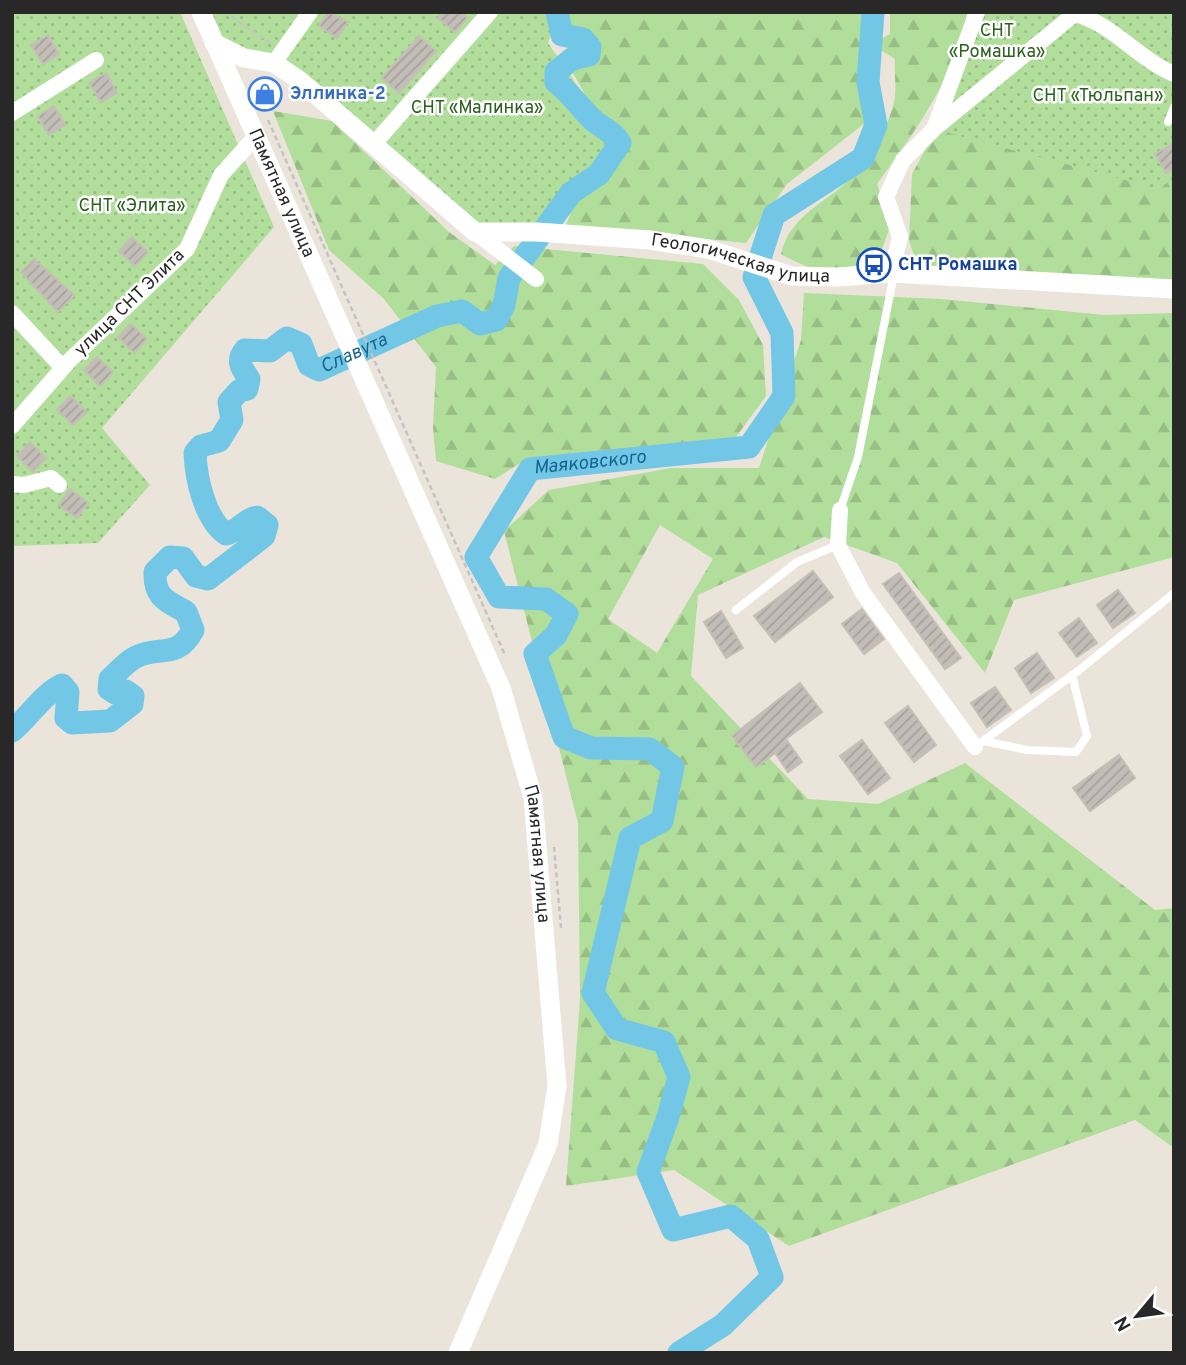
<svg xmlns="http://www.w3.org/2000/svg" width="1186" height="1365" viewBox="0 0 1186 1365" font-family="Overpass,sans-serif">
<defs>
<pattern id="forest-firs" width="22" height="20" patternUnits="userSpaceOnUse" patternTransform="scale(1.75)"><rect width="22" height="20" fill="#b1de9a"/><path d="M5 1l3.5 6h-7zM16 11l3.5 6h-7z" fill="#98be85"/></pattern>
<pattern id="garden-dots" width="8" height="8" patternUnits="userSpaceOnUse" patternTransform="scale(1.75)"><rect width="8" height="8" fill="#b1de9a"/><path d="M2 2h.1M6 6h.1" fill="none" stroke="#98be85" stroke-width="1.8" stroke-linecap="round"/></pattern>
<pattern id="building-hatch" width="6" height="6" patternUnits="userSpaceOnUse" patternTransform="scale(1.75)"><rect width="6" height="6" fill="#c2bdb7"/><path d="M-1 1l2-2M0 6l6-6M5 7l2-2" fill="none" stroke="#a7a29d"/></pattern>
</defs>
<rect width="100%" height="100%" fill="#eae4db"/>
<path fill="url(#forest-firs)" fill-rule="evenodd" d="M560,12H860L868,17L860,62L865,123L787,184L746,243L566,225L575,202L617,158L625,136L596,114L569,66L599,62C594,33 583,35 557,26Z
M890,12H967C960,71 911,137 877,184L891,224L880,255C837,278 824,277 781,254C790,213 830,202 856,173C871,156 889,125 894,102C897,89 894,72 895,59L879,49L881,39L890,34Z
M273,111L332,121L449,232L495,265L514,246L703,264L739,300L763,345L766,396L736,437L644,450L528,458L495,479L436,461L433,427L436,367L384,299L329,250Z
M955,118L1174,177V282L930,268L914,255L909,241L912,174L930,141Z
M804,293L941,299L1104,315L1174,313V557L1014,600L985,673L897,563L824,537L698,595L691,676L808,799L878,804L965,763L1155,910L1174,908V1148L1135,1120L789,1246L674,1170L566,1186L580,1000L578,823L504,531L549,490L671,468H759L801,340ZM660,525L713,559L657,653L608,619Z"/>
<path fill="url(#garden-dots)" d="M12,12H180L274,227L102,428L150,485L98,543L12,546Z
M201,12H558L548,43L606,127L620,143L599,174L537,232H475L299,80L214,43Z
M977,12H1174V178L1159,189L934,129Z"/>
<g fill="none" stroke-linecap="round" stroke-linejoin="round">
<g stroke="#73c7e6" stroke-width="23">
<path id="s1" d="M12,731C29,717 43,694 62,685L68,692L66,718L72,723L110,721L132,704L133,696L126,691L115,693L109,689L110,679C118,672 127,661 136,657C160,645 177,660 193,630L186,612C166,601 154,597 155,572L170,557L183,558L196,576L208,579L264,536L267,525L257,517C244,519 240,531 226,534C205,519 196,479 195,453L201,446L219,441L232,420L229,402L239,391L247,389L249,379C242,369 236,361 245,350L270,351L287,338L301,344L309,365L319,370L437,316L462,311L480,324L496,320L504,305L509,278L571,193L599,174L620,143C613,130 600,128 591,118C579,106 570,93 556,82V72L572,59L589,55L590,47L583,39L562,35L557,12"/>
<path id="s2" d="M679,1353L723,1325L772,1277L758,1239L731,1216L673,1230L648,1172L668,1117L679,1077L664,1042L617,1029L593,993L630,838L662,821L673,767L650,749L591,748L564,737L535,654L556,635L567,614L546,599L499,597L476,557L530,469L749,447L784,396L782,333L754,277L774,215L863,158L876,125L868,82L873,12"/>
</g>
</g>
<path fill="url(#building-hatch)" stroke="#c5bfb5" stroke-width="2" d="M328,12L348,22L337,38L319,26Z
M443,12H461L467,18L455,32L438,18Z
M48,35L59,54L43,64L31,45Z
M419,36L436,51L399,93L382,78Z
M106,73L117,93L101,102L89,83Z
M262,85L274,92L267,104L255,97Z
M54,106L65,125L49,135L38,116Z
M1174,143V169L1166,173L1155,154Z
M132,237L148,252L135,266L119,251Z
M34,259L74,295L58,312L21,272Z
M131,324L147,339L134,353L118,337Z
M97,357L113,372L100,386L84,370Z
M70,396L87,412L73,425L57,410Z
M30,442L46,458L33,472L17,456Z
M70,489L88,503L77,518L59,505Z
M813,571L833,597L775,642L754,616Z
M899,573L961,658L945,669L883,584Z
M1118,590L1135,613L1113,628L1097,605Z
M862,609L884,639L864,654L842,624Z
M721,611L743,648L726,658L704,622Z
M1079,618L1097,643L1077,657L1059,633Z
M1037,653L1054,678L1031,693L1015,668Z
M800,683L822,712L786,739L802,762L788,772L775,753L756,767L732,736Z
M995,687L1011,710L987,727L971,703Z
M908,706L936,745L914,762L885,723Z
M862,740L890,778L868,794L840,756Z
M1119,755L1135,778L1090,811L1073,788Z"/>
<g fill="none" stroke-linecap="round" stroke-linejoin="round">
<path stroke="#c3c3c3" stroke-width="2.5" stroke-dasharray="5 3.5" stroke-linecap="butt" d="M224,12L270,43
M268,120L505,655
M554,847L561,928"/>
<path stroke="#fff" stroke-width="8" d="M1168,122L1174,107
M840,510L858,457L894,274
M736,610L797,562L838,545
M984,741L1027,750L1076,752L1087,736L1072,675
M975,747L1078,671L1174,593"/>
<path stroke="#fff" stroke-width="16" d="M1075,14C1113,24 1138,59 1174,74
M274,63L310,12
M12,113L96,60
M936,127L1077,12
M373,145L490,12
M475,232L536,279
M891,273L900,237L886,197L903,160L934,129L977,12
M12,313L63,368
M12,426L69,361L187,249L221,175L256,136
M12,484L24,485L51,478L59,485
M840,510L838,545L863,593L975,747"/>
<g stroke="#fff" stroke-width="19">
<path id="s3" d="M201,12L501,688L533,798L557,1086L548,1144L458,1353"/>
<path id="s4" d="M214,43L244,58L274,63L299,80L475,232H537L650,240L708,249L792,276L838,277L891,273L1174,289"/>
</g>
</g>
<defs>
<symbol id="shop-ring" viewBox="-11 -11 22 22"><circle r="9.5" fill="#fff" stroke="#3f7fe0" stroke-width="1.5"/><path d="M-5-2.5h2.3a2.7 3.5 0 0 1 5.4 0H5L5.5 6h-11ZM-1.5-2.5h3a1.5 2.3 0 0 0-3 0Z" fill="#3f7fe0"/></symbol>
<symbol id="bus-ring" viewBox="-11 -11 22 22"><circle r="9.5" fill="#fff" stroke="#1a4fb4" stroke-width="1.5"/><path d="M-5-6H5V4H4V6H2V4H-2V6H-4V4H-5ZM-3.5-4V0h7V-4ZM-3.5 1.2v1.5H-2V1.2ZM2 1.2v1.5H3.5V1.2Z" fill="#1a4fb4"/></symbol>
</defs>
<g fill-rule="evenodd">
<use href="#shop-ring" x="246" y="75" width="38" height="38"/>
<use href="#bus-ring" x="855" y="246" width="38" height="38"/>
</g>
<g text-anchor="middle" dominant-baseline="central" stroke-width="5" stroke-linejoin="round" paint-order="stroke">
<g font-size="18" fill="#2b601e" stroke="#fff">
<text x="997" y="31">СНТ<tspan x="997" dy="21">«Ромашка»</tspan></text>
<text x="1098" y="96">СНТ «Тюльпан»</text>
<text x="477" y="108">СНТ «Малинка»</text>
<text x="132" y="206">СНТ «Элита»</text>
</g>
<g font-size="18" font-weight="bold" fill="#366cbe" stroke="#fff" text-anchor="start">
<text x="290" y="94">Эллинка-2</text>
</g>
<g font-size="18" fill="#282828" stroke="#fff">
<text stroke="none"><textPath href="#s3" startOffset="198">Памятная улица</textPath></text>
<text stroke="none"><textPath href="#s4" startOffset="595">Геологическая улица</textPath></text>
<text transform="translate(130 303) rotate(-44)">улица СНТ Элита</text>
<text stroke="none"><textPath href="#s3" startOffset="910">Памятная улица</textPath></text>
</g>
<g font-size="18" font-weight="bold" fill="#164399" stroke="#fff" text-anchor="start">
<text x="898" y="265">СНТ Ромашка</text>
</g>
<g font-size="19" font-style="italic" fill="#156590" stroke="#fff">
<text stroke="none"><textPath href="#s1" startOffset="956">Славута</textPath></text>
<text stroke="none"><textPath href="#s2" startOffset="1340">Маяковского</textPath></text>
</g>
</g>
<rect width="1186" height="1365" fill="none" stroke="#282828" stroke-width="28"/>
<g transform="translate(1137 1316) rotate(241)" stroke="#ffffff" stroke-width="5" paint-order="stroke">
<path d="M0-5L12 26L0 18L-12 26Z" fill="#282828"/>
<text y="-10" font-size="19" font-weight="bold" text-anchor="middle" fill="#282828">N</text>
</g>
</svg>
